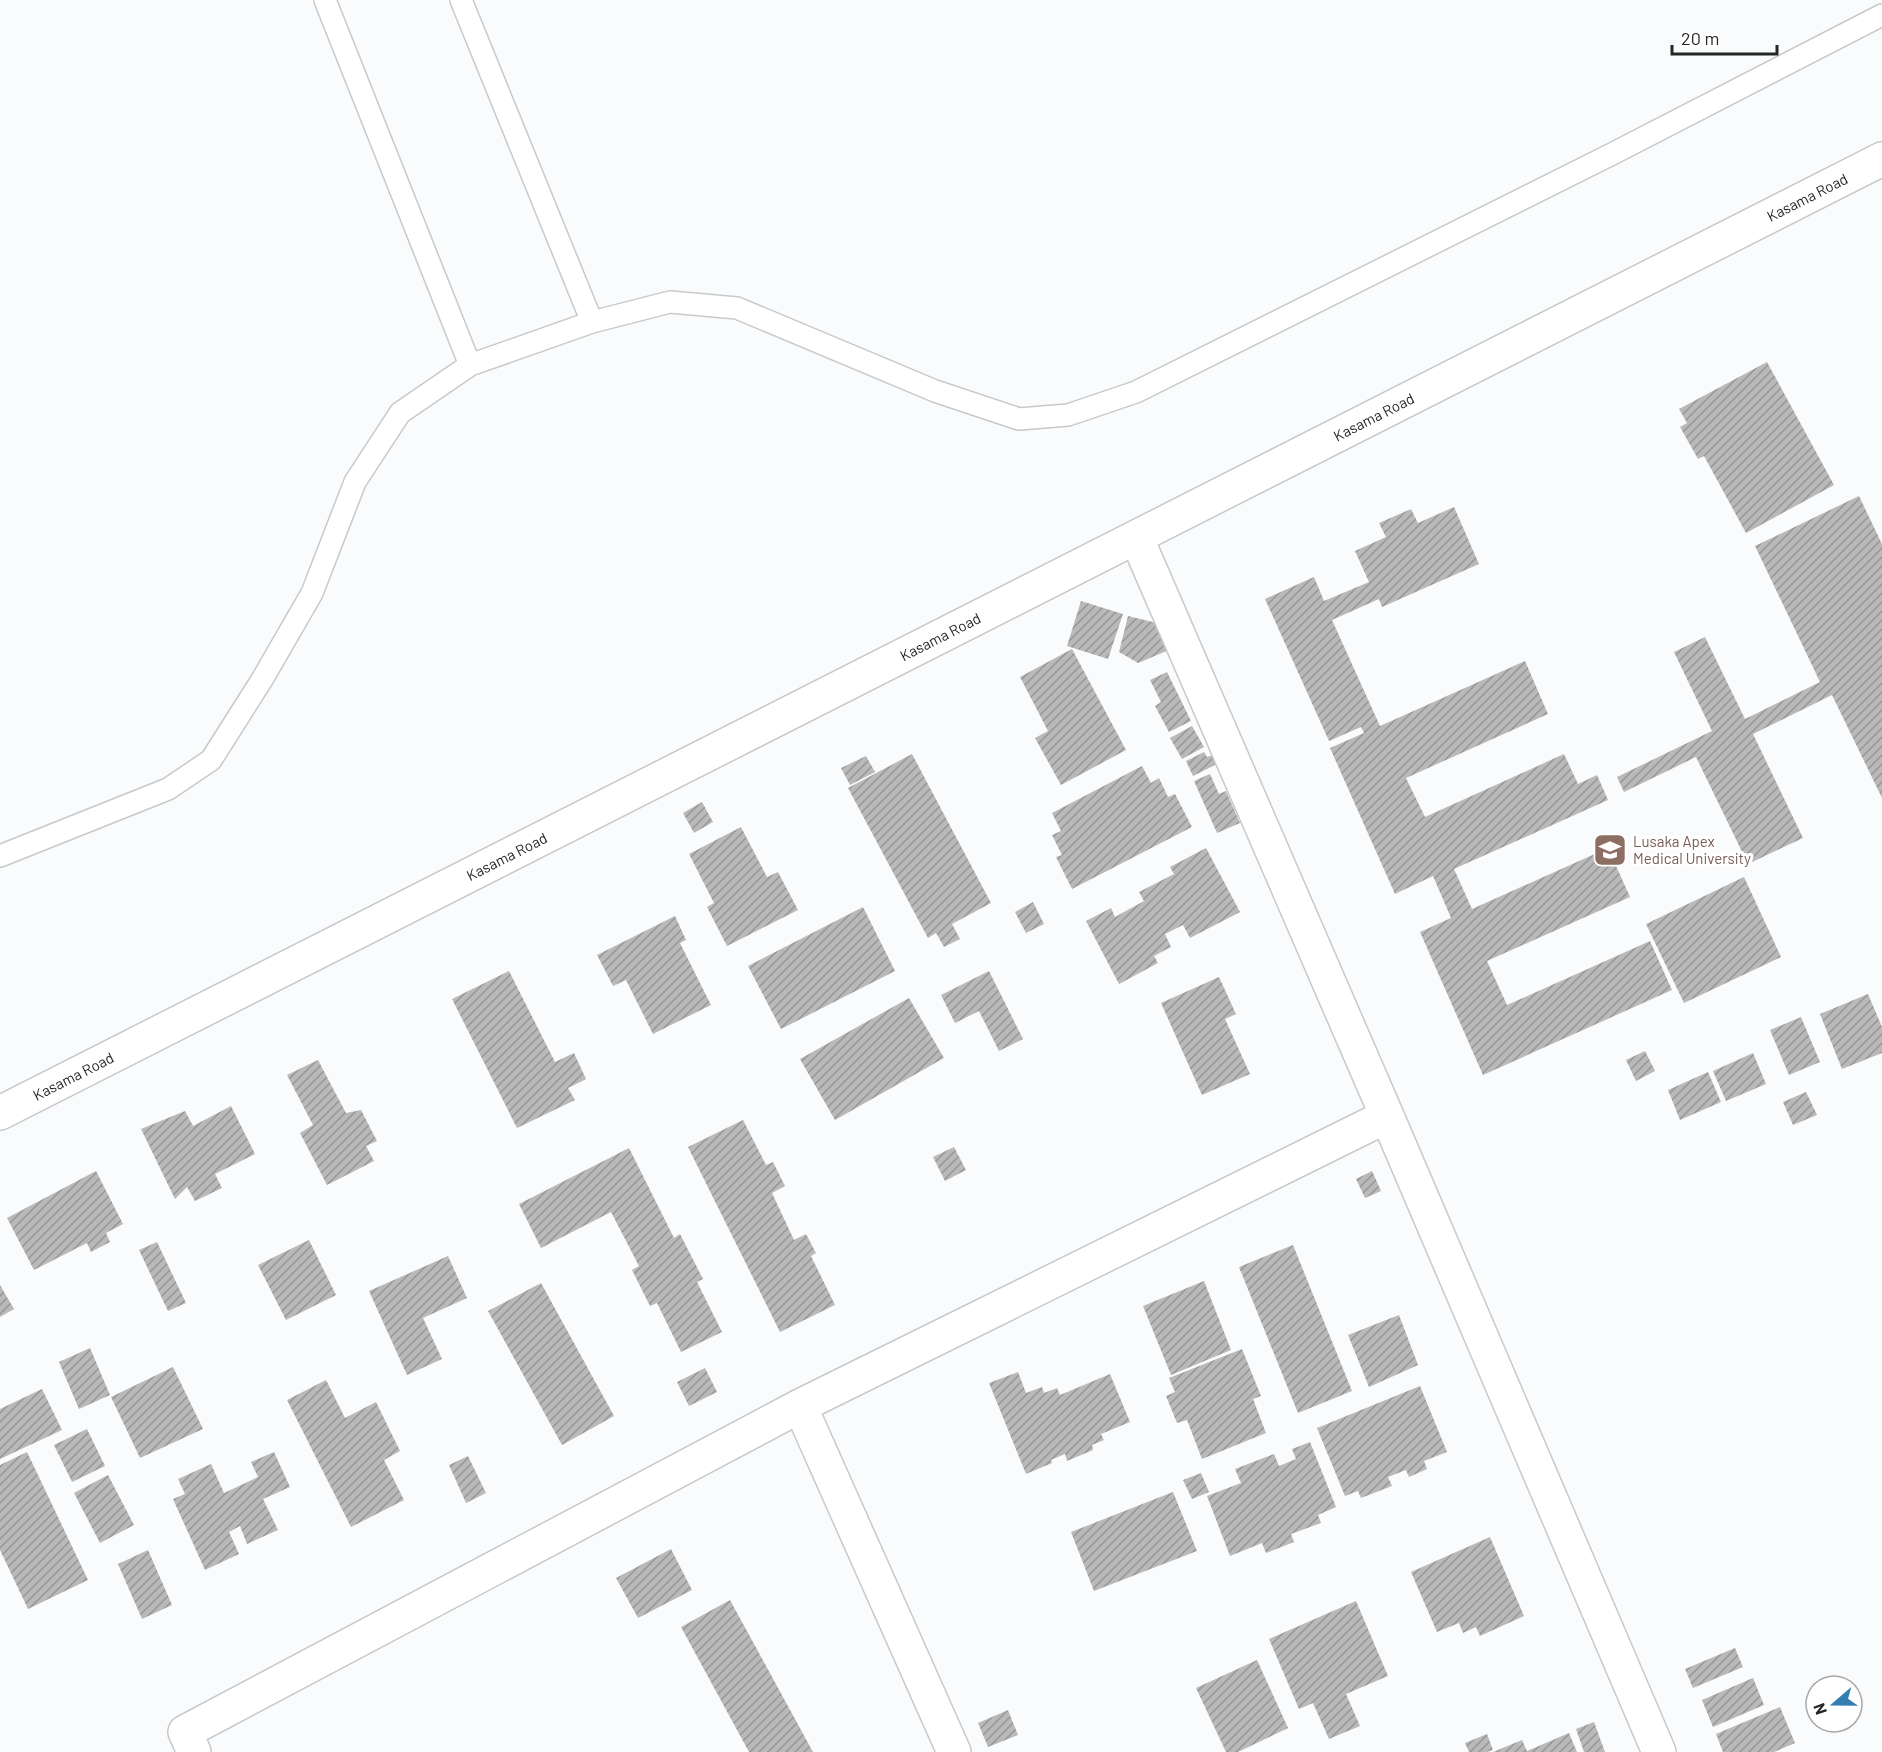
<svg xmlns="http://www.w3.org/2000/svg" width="1882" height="1752" viewBox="0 0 1882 1752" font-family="Barlow,sans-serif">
<defs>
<pattern id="building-hatch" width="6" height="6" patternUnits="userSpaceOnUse" patternTransform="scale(1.5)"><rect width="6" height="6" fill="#bab9ba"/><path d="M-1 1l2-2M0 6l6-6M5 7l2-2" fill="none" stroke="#979697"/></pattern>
</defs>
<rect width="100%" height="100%" fill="#fafbfc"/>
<path fill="url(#building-hatch)" d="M1767,362L1834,485L1746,533L1704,456L1698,459L1680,427L1687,423L1679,409Z
M1859,496L1882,544V798L1832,695L1753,734L1803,838L1748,864L1696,757L1624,792L1617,777L1712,731L1674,652L1705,637L1745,719L1820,682L1755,546Z
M1454,507L1479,564L1382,607L1379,599L1332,620L1380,726L1525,661L1548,714L1406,778L1425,817L1564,754L1578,784L1597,775L1608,800L1454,869L1472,909L1608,848L1630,897L1487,961L1507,1005L1650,941L1672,990L1483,1075L1420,932L1451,918L1433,876L1395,894L1330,748L1364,733L1361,727L1329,741L1265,599L1314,577L1324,601L1369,582L1355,551L1386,537L1379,523L1411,509L1418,523Z
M1081,601L1123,614L1108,659L1067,646Z
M1128,616L1157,623L1169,650L1138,663L1119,652Z
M1072,649L1126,750L1061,785L1035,738L1048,731L1020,677Z
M1167,672L1191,721L1169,732L1155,706L1161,702L1150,680Z
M1192,726L1204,747L1182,759L1170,738Z
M1204,752L1207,757L1213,755L1217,764L1193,776L1186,761Z
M912,754L991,903L952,924L960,939L944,947L936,933L928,938L848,788Z
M866,756L875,772L850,785L841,768Z
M1142,766L1151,783L1159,778L1168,797L1175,794L1192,827L1072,889L1056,857L1062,855L1052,835L1061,831L1052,813Z
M1210,774L1219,794L1226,791L1240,823L1217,833L1194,781Z
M702,802L713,822L694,833L683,813Z
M741,827L767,877L778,872L798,910L727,946L707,907L714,903L689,854Z
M1206,848L1240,912L1190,938L1183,925L1165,934L1171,947L1154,956L1158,963L1119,984L1086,921L1111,908L1115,917L1144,901L1139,892L1174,874L1170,867Z
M1744,877L1781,957L1684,1003L1646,924Z
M1033,902L1044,924L1026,933L1015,912Z
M863,907L895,971L781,1029L748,966Z
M675,916L686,940L680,943L711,1005L653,1034L626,980L613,986L597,955Z
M509,971L555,1062L574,1053L586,1079L568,1088L575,1100L517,1128L452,999Z
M989,971L1023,1039L999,1051L979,1011L955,1023L941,995Z
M1219,977L1236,1014L1225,1019L1250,1074L1202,1095L1161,1003Z
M1868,994L1882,1027V1053L1842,1069L1820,1014Z
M909,998L944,1058L835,1120L800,1059Z
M1801,1017L1820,1062L1789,1075L1770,1030Z
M1645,1051L1655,1071L1636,1081L1626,1060Z
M1753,1053L1766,1084L1726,1101L1713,1071Z
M318,1060L346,1113L361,1110L377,1141L366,1146L374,1161L327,1185L300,1133L313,1125L287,1075Z
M1708,1072L1721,1102L1680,1120L1668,1090Z
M1806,1092L1817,1115L1793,1125L1783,1102Z
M231,1106L255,1154L215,1174L222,1188L195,1201L187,1187L175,1199L141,1129L185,1111L193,1126Z
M743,1120L766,1165L773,1162L785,1186L772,1193L794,1240L806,1234L816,1253L811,1256L835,1305L780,1332L688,1147Z
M954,1147L966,1170L945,1181L933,1157Z
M629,1148L674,1238L680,1234L703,1279L697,1282L722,1332L681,1352L657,1303L650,1306L632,1270L639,1266L611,1212L541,1248L519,1204Z
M96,1171L123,1224L106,1233L110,1242L91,1252L87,1243L34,1270L7,1218Z
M1372,1171L1381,1191L1365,1198L1356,1179Z
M309,1240L336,1295L286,1320L258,1265Z
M157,1242L186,1303L168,1311L139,1250Z
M1293,1245L1352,1391L1298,1413L1239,1267Z
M448,1256L467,1298L423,1318L442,1359L407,1375L369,1291Z
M1204,1281L1231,1350L1171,1375L1143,1306Z
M541,1283L614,1416L562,1445L488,1311Z
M0,1285L14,1309L0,1317Z
M1399,1315L1418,1365L1369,1387L1348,1335Z
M90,1348L110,1395L79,1409L59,1362Z
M1242,1349L1261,1396L1253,1399L1266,1433L1202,1459L1187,1420L1177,1423L1166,1396L1175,1392L1169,1378Z
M173,1367L203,1429L140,1458L111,1397Z
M705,1368L717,1392L689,1406L677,1382Z
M1018,1372L1026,1393L1042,1387L1044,1393L1057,1388L1060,1395L1110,1374L1130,1422L1101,1434L1104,1440L1092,1445L1093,1450L1067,1461L1065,1454L1051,1460L1052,1463L1026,1474L989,1383Z
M326,1380L345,1418L376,1402L400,1451L384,1460L404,1500L351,1527L287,1400Z
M1420,1386L1447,1452L1424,1461L1427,1469L1409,1477L1406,1470L1388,1477L1392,1486L1361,1498L1358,1491L1345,1496L1317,1428Z
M42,1389L62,1430L0,1459V1409Z
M87,1429L105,1466L72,1482L54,1445Z
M1310,1442L1336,1507L1318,1515L1321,1523L1291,1534L1294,1542L1266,1553L1262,1543L1230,1556L1207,1496L1241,1483L1235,1469L1274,1454L1279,1466L1296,1459L1292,1449Z
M27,1452L88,1580L28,1609L0,1550V1465Z
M274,1452L290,1487L263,1499L278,1530L247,1544L240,1526L229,1532L239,1554L205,1570L173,1499L185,1494L178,1479L211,1464L224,1493L258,1477L251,1462Z
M468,1456L486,1493L466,1503L449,1465Z
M1201,1473L1209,1492L1192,1499L1183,1480Z
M108,1475L134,1525L100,1543L74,1493Z
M1173,1492L1197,1551L1094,1591L1071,1532Z
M1490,1537L1524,1616L1480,1636L1476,1627L1463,1633L1459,1623L1437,1632L1411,1572Z
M671,1549L692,1590L638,1618L616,1578Z
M148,1550L172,1605L142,1619L118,1564Z
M730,1600L813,1752H749L681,1627Z
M1356,1601L1388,1676L1346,1694L1360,1726L1329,1739L1313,1703L1299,1709L1269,1639Z
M1735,1648L1743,1667L1693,1688L1685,1669Z
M1257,1660L1288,1728L1238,1752H1226L1196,1688Z
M1753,1678L1764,1705L1713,1727L1702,1700Z
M1780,1707L1795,1743L1774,1752H1723L1716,1734Z
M1008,1710L1018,1735L988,1747L978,1723Z
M1594,1722L1605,1752H1584L1576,1729Z
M1569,1733L1577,1752H1493L1522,1740L1527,1751Z
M1487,1734L1493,1750L1487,1752H1469L1465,1743Z"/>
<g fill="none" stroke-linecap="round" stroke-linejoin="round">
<defs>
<path id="service" d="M325,0L470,365
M461,0L592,322
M0,856L168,789L211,760L263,678L312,593L355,482L400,413L470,365L592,322L670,302L737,308L935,391L1019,419L1068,415L1136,392L1612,154L1882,15"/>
<path id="minor" d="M1137,539L1387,1116L1659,1752
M800,1406L954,1752
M194,1752L185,1732L800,1406L1387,1116"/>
<g id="tertiary">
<path id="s1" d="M0,1113L1882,159"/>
</g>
</defs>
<use href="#service" stroke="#c8c9ca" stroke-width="24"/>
<use href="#minor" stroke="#c8c9ca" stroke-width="36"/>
<use href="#tertiary" stroke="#c8c9ca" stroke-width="36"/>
<use href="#service" stroke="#fff" stroke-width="21"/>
<use href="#minor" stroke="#fff" stroke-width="33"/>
<use href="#tertiary" stroke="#fff" stroke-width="33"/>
</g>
<defs>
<symbol id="university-square" viewBox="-11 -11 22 22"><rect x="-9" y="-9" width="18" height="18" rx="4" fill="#8d6e63" stroke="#fff"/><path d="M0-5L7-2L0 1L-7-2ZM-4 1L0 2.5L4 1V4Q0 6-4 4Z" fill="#fff"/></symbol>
</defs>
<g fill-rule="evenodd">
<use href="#university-square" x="1591" y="831" width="38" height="38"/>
</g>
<g text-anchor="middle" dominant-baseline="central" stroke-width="6" stroke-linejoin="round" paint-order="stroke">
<g font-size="15" fill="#252626" stroke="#fff">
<text stroke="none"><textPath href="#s1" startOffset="2026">Kasama Road</textPath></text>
<text stroke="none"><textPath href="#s1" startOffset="1540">Kasama Road</textPath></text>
<text stroke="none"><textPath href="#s1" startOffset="1054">Kasama Road</textPath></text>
<text stroke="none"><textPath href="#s1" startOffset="568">Kasama Road</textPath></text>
<text stroke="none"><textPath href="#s1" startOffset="82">Kasama Road</textPath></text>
</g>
<g font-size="15" fill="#785e54" stroke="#fff" text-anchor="start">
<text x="1633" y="841">Lusaka Apex<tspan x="1633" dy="17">Medical University</tspan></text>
</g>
</g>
<g transform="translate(1834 1704) rotate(250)"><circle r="28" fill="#ffffff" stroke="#a8a8a8" stroke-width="1.5"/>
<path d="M0-4.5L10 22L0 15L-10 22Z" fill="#347eb2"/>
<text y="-9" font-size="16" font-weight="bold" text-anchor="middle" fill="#252626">N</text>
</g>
<path d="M1672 45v9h105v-9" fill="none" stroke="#252626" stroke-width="3"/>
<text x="1681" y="45" font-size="18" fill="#252626" stroke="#ffffff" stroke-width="4.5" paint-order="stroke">20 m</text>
</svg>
